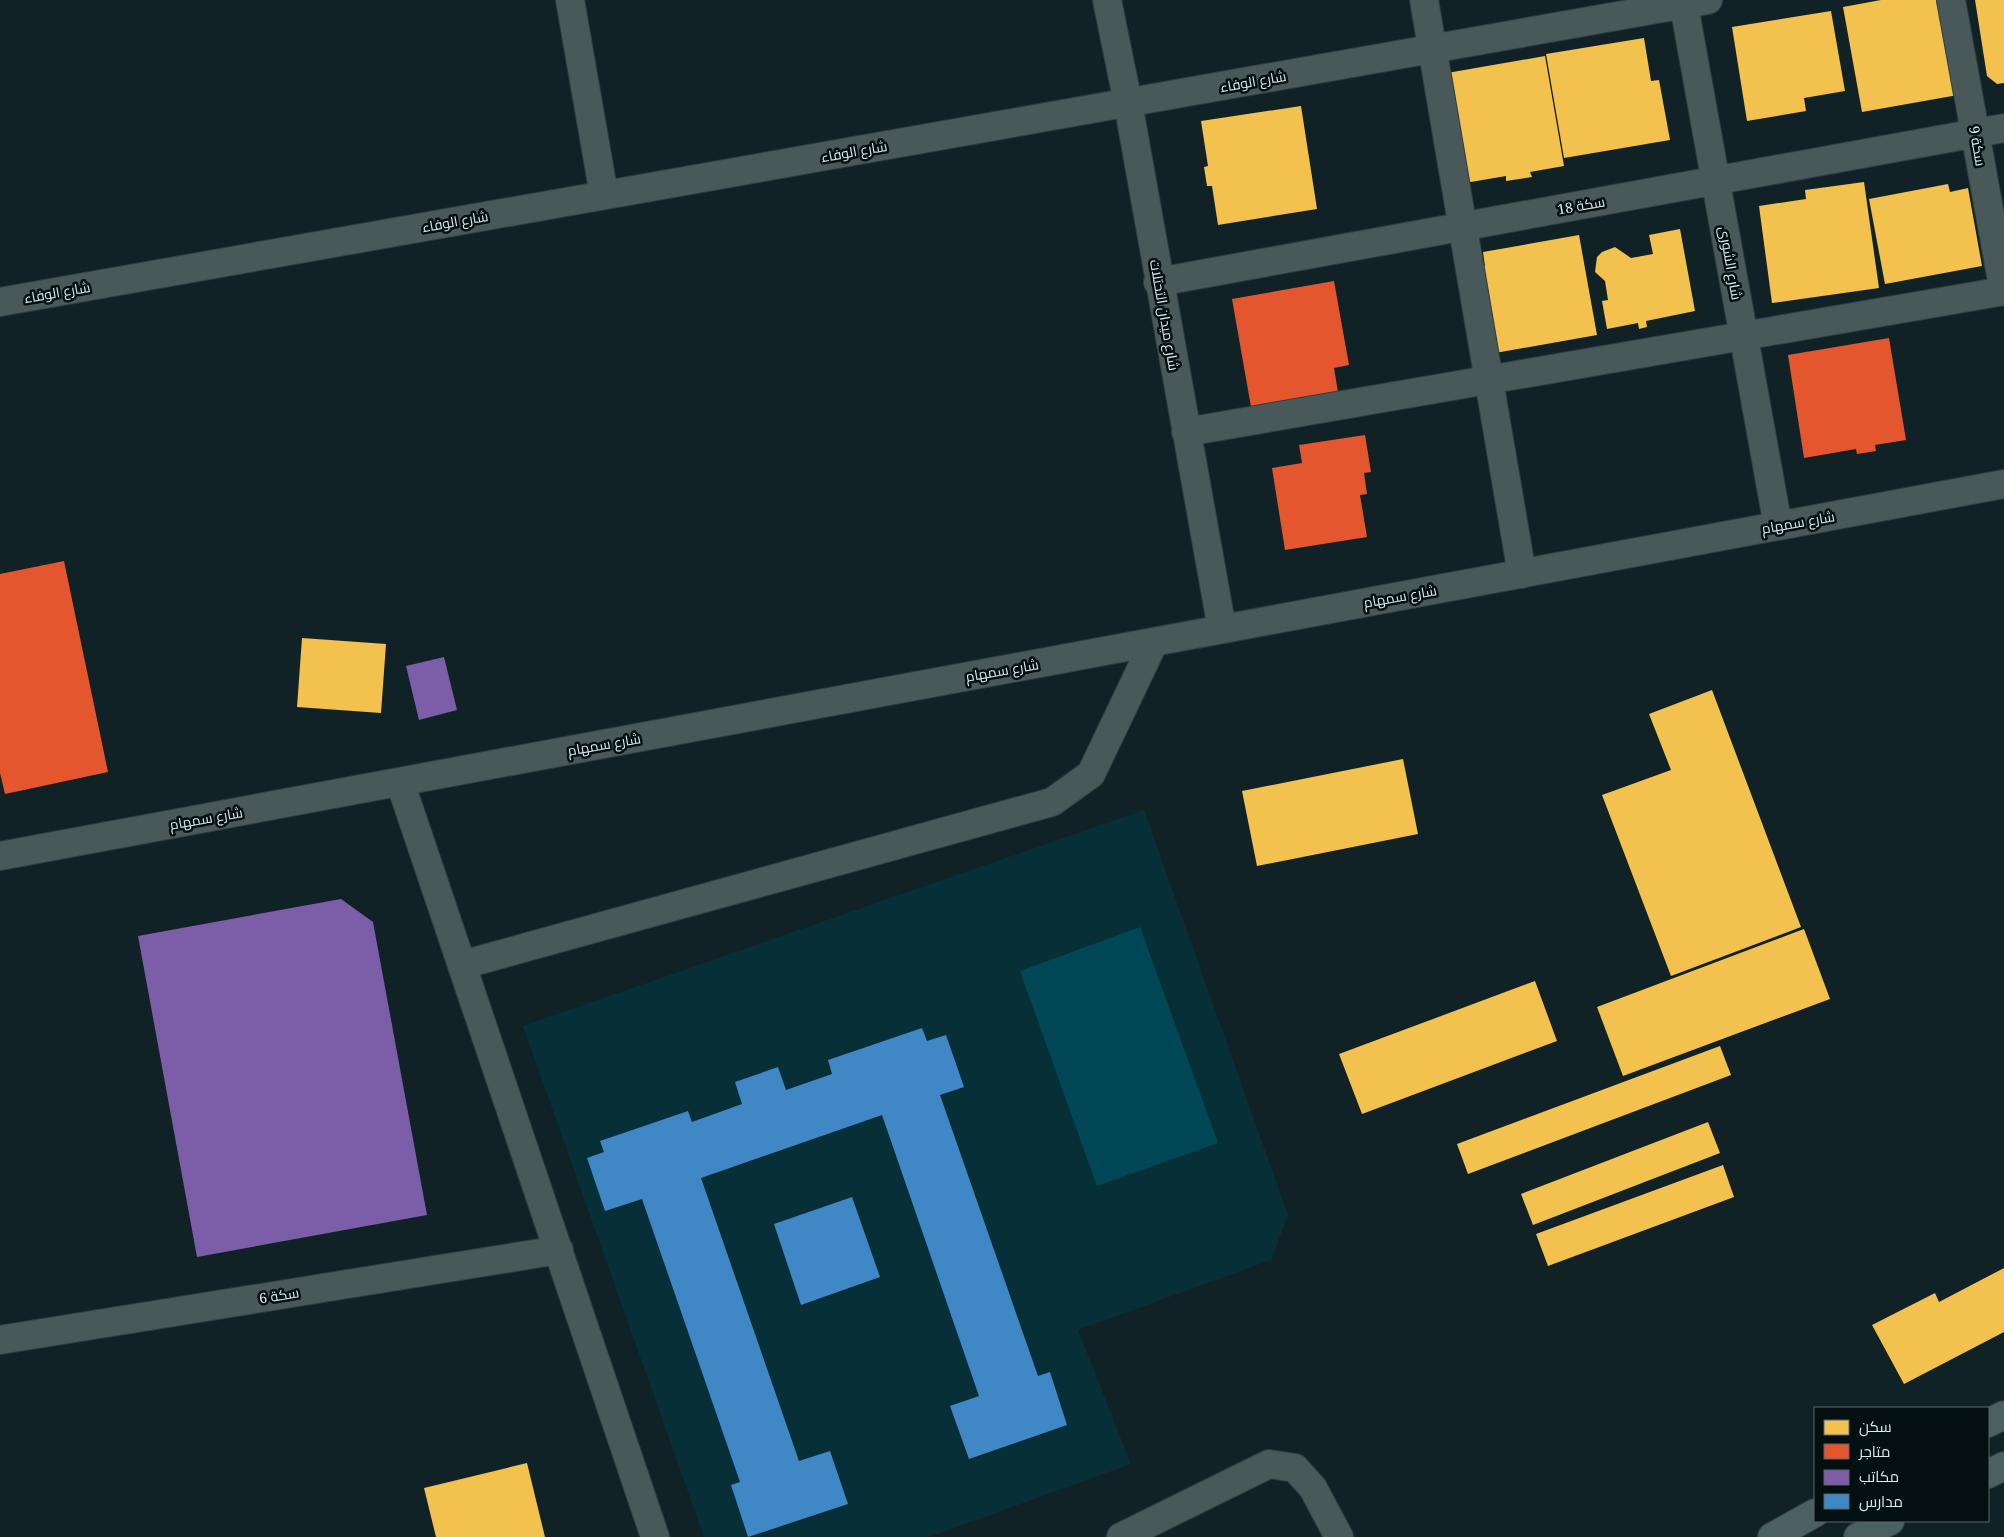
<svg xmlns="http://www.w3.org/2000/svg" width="2004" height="1537" viewBox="0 0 2004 1537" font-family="'Noto Serif',Cairo,serif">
<rect width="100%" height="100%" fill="#112227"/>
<path fill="#072f37" d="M1144,810L1288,1215L1271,1260L1078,1330L1131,1464L929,1537H704L523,1026Z"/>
<path fill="#024755" d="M1140,927L1218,1143L1097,1186L1020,971Z"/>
<path fill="#f2c14e" d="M1881,0H1941L1958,95L1862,112L1843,7Z
M1975,0H2004V83L1997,84L1987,76Z
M1831,11L1845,91L1804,98L1806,111L1747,121L1732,27Z
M1644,38L1651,81L1659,80L1670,140L1564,158L1546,54Z
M1545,56L1564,166L1530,172L1532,177L1506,181V176L1465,183L1447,73Z
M1301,106L1317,209L1218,225L1212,186H1207L1204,167L1208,166L1201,121Z
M1864,182L1879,288L1772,303L1759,206L1806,199L1805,190Z
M1948,184L1950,192L1968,188L1982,266L1885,284L1869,199Z
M1680,229L1695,311L1646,321L1647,327L1639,329L1638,323L1607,329L1602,301L1608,300L1605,281L1595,272L1597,257L1602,252L1615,247L1631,258L1653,254L1649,235Z
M1579,235L1597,335L1495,353L1479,267L1485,266L1483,252Z
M302,638L386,644L381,713L297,707Z
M1712,690L1801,927L1671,976L1602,795L1671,770L1649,714Z
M1403,759L1418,834L1257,866L1242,791Z
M1804,929L1830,999L1623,1076L1597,1007Z
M1535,981L1557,1041L1362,1114L1339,1054Z
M1720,1046L1731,1075L1468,1174L1457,1144Z
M1708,1122L1720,1153L1533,1225L1521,1194Z
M1723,1165L1734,1197L1548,1266L1536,1234Z
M2004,1268V1332L1904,1384L1872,1325L1935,1293L1939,1302Z
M527,1463L545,1537H436L424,1488Z"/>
<path fill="#e4572e" d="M1334,281L1349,365L1334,368L1338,392L1251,407L1232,299Z
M1889,338L1906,440L1875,445L1876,451L1857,454L1856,449L1804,458L1788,355Z
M1365,435L1371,472L1364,473L1367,494L1360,495L1367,537L1285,550L1272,468L1302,463L1299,445Z
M64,561L108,772L5,794L0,773V574Z"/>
<path fill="#7b5ea7" d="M444,657L457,710L419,720L406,666Z
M341,899L373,922L427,1215L197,1257L138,936Z"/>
<path fill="#3f88c5" d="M922,1028L927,1041L946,1035L964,1087L940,1095L1038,1376L1050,1372L1067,1425L969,1459L950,1406L979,1396L882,1115L701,1178L799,1461L830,1451L848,1504L748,1537L731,1485L740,1482L642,1199L605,1211L587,1158L604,1152L600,1141L688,1111L692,1122L742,1104L735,1082L778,1067L786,1090L832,1074L828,1060Z
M852,1197L880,1277L801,1305L774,1224Z"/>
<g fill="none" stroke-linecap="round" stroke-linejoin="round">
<defs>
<path id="minor" d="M570,0L604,195
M1107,0L1128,103L1222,629
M1424,0L1522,574
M1683,0L1778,526
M1951,0L2004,292
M1158,282L2004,128
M0,302L1708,0
M1186,432L2004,291
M400,782L655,1537
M0,856L2004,484
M462,965L1052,802L1091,774L1154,642
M0,1340L559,1250
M1121,1537L1269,1464L1295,1468L1313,1488L1339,1537"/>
<path id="major" d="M1988,1423L2004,1415
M1988,1474L2004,1466
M1772,1537L1815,1513
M1858,1537L1890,1521"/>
</defs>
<use href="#minor" stroke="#2f3d42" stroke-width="30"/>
<use href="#major" stroke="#2f3d42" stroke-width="30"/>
<use href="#minor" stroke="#495858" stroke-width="28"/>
<use href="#major" stroke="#4b6161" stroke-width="28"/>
</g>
<g text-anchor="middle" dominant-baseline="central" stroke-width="5" stroke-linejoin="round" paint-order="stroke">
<g font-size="14" fill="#dbecf1" stroke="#040f12">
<text transform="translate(1253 81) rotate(-10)">شارع الوفاء</text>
<text transform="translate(1978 146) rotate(80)">سكة 9</text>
<text transform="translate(854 151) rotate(-10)">شارع الوفاء</text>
<text transform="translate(1581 205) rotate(-10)">سكة 18</text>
<text transform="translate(455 221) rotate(-10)">شارع الوفاء</text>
<text transform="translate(1731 263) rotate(80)">شارع الشورى</text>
<text transform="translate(57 292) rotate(-10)">شارع الوفاء</text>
<text transform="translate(1165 315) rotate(80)">شارع ميدان التحتلات</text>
<text transform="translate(1798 522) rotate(-10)">شارع سمهام</text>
<text transform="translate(1400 596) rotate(-10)">شارع سمهام</text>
<text transform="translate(1002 670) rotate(-10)">شارع سمهام</text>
<text transform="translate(604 744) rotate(-10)">شارع سمهام</text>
<text transform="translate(206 818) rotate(-10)">شارع سمهام</text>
<text transform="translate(279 1295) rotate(-9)">سكة 6</text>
</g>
</g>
<rect x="1814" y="1407" width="175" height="115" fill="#040f12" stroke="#5a676b"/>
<rect x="1824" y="1420" width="25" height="15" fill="#f2c14e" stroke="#5a676b"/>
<text x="1859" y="1432" font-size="15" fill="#dbecf1">سكن</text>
<rect x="1824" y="1444" width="25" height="15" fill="#e4572e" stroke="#5a676b"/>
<text x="1859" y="1457" font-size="15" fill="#dbecf1">متاجر</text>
<rect x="1824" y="1470" width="25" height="15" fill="#7b5ea7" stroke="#5a676b"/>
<text x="1859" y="1482" font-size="15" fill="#dbecf1">مكاتب</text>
<rect x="1824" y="1494" width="25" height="15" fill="#3f88c5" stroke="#5a676b"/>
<text x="1859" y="1507" font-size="15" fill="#dbecf1">مدارس</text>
</svg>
